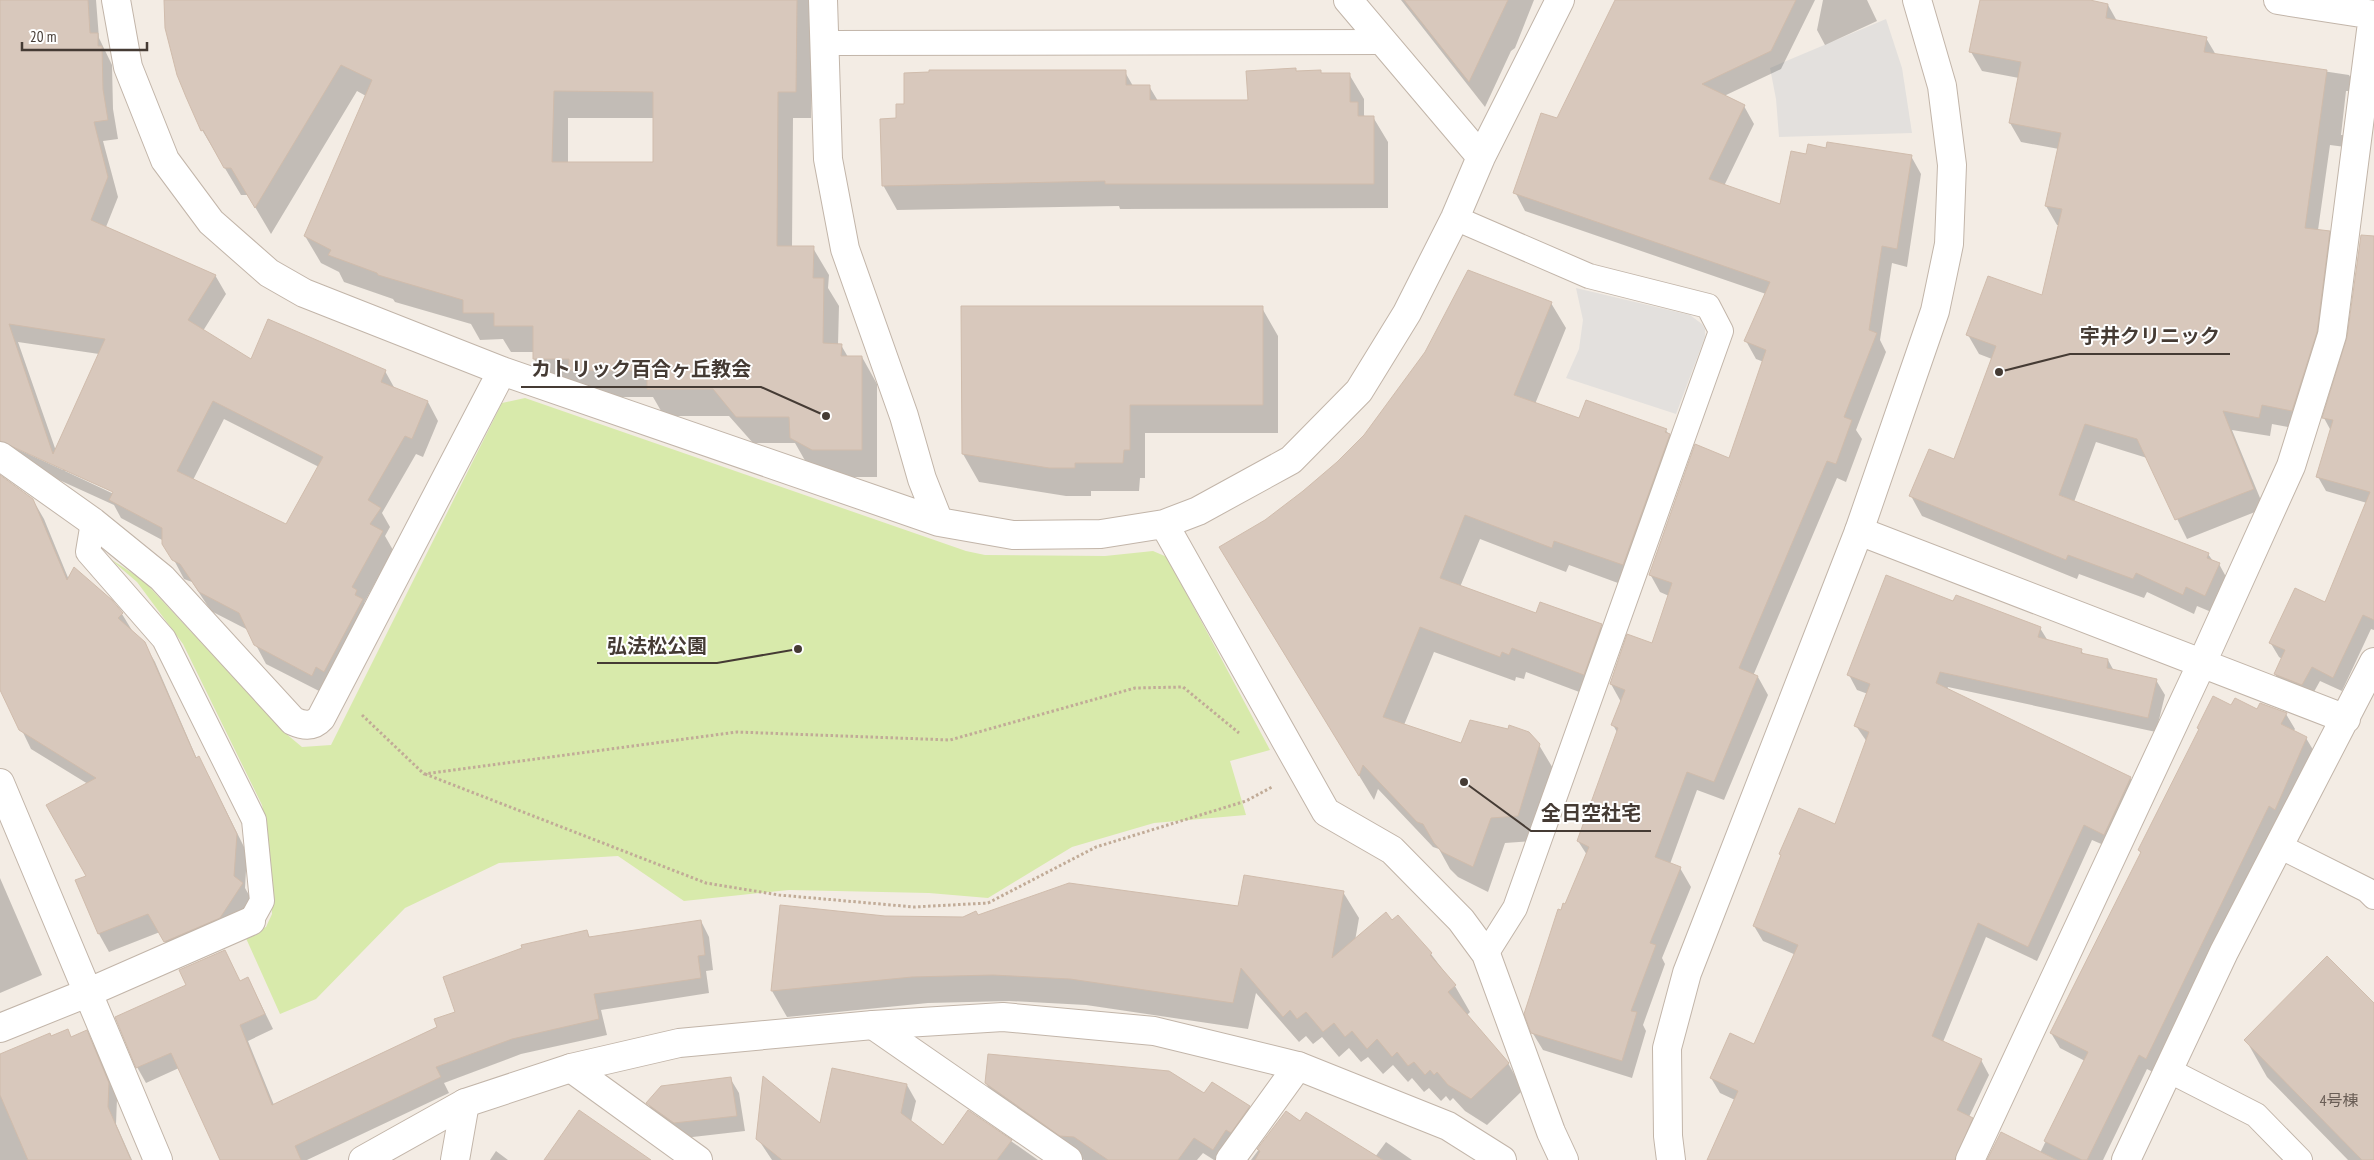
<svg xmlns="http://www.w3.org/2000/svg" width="2374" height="1160" viewBox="0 0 2374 1160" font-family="'PT Sans Narrow','Noto Sans JP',sans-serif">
<rect width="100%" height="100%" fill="#f3ece4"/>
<path fill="#d8eaab" d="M525,398L966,551L985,555L1105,556L1153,551L1167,557L1270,750L1230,761L1246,815L1154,823L1072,847L988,898L929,893L789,890L684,901L618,856L499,863L405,908L316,999L280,1014L245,936L266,927L272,914L267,831L262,805L183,644L137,582L109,558L143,580L284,732L302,747L331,745L502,403Z"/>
<path fill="#e3e0dd" d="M1886,19L1902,68L1912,133L1779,137L1776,99L1770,68Z
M1576,288L1690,315L1702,324L1705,329V337L1676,414L1566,378L1579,349L1583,320Z"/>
<path fill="#0003" fill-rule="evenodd" d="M0,0H96L99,38L112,65L113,109L118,139L103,141L118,197L106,227L215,275L226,294L203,331L251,361L385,371L395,389L428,402L438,421L423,457L416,454L382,513L390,527L385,536L393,550L364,603L373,619L323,693L266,664L248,630L211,611L192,582L184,579L164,541L121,518L114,505L13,459L0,464V441L63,470V467L0,438ZM18,342L99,354L56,451L42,411ZM224,419L319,467L287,526L193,480ZM65,468L119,494L118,496L65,471Z
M166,0H812L811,118H793L792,248H813L829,275L828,288L839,306L838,345H841L848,357H862L877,384V477H828L807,464L795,443H753L729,416H664L653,397H586L549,386L534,359V352H511L503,339L480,340L471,324L395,302L393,299L344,282L339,272L321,263L305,236L366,96L357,91L271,234L248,195H241L202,130ZM568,118H655V163H568Z
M1401,0H1534L1515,48L1511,51L1485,107Z
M1617,0H1815L1781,69L1724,96L1744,106L1754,124L1724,186L1781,206L1807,155L1827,150L1911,156L1921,174L1907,267L1892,263L1880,340L1886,352L1856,430L1862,439L1846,482L1837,478L1753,676L1758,677L1768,695L1724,800L1697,790L1670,864L1680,868L1691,887L1662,958L1665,964L1643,1025L1646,1031L1632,1078L1543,1050L1532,1032L1561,912L1566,906L1587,855L1578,841L1618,734L1613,725L1621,702L1611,684L1653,645L1669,596L1660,592L1650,574L1730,459L1764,362L1756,359L1746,341L1766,294L1525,211L1515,192L1558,120Z
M1823,0H1867L1877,21L1825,45L1817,30Z
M1981,0H2084L2108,5L2117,21L2206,38L2216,55L2349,75L2360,94L2353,148L2330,145L2318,230L2329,232L2340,251L2303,430L2272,424L2270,436L2232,430L2260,498V510L2187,539L2147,458L2096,442L2074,502L2208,554L2213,561L2219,564L2230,584L2216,614L2197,606L2194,614L2147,592L2144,598L2079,574L2077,579L1922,516L1911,496L1954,461L1992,359L1979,354L1968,335L2043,297L2060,225H2057L2046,206L2059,149L2021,142L2010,123L2019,78L1982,71L1971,52ZM2346,91H2349L2343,135H2341Z
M1125,72L1133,86H1149L1158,101H1249L1297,72L1349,74L1364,99V115L1365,117H1373L1388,142V208L1120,209L1119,206L897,210L883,185L897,119L905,105Z
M2374,237V630L2371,629L2342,691L2320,681L2310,699L2283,689L2275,674L2282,659L2279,657L2270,642L2326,604L2367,503L2326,491L2318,477L2331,431L2324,418L2349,337Z
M1551,303L1566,328L1535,404L1579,420L1666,430L1683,460L1637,590L1569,565L1566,572L1480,539L1460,587L1537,614L1601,626L1615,651L1598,699L1526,672L1524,679L1516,677L1515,681L1434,652L1404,725L1462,744L1539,745L1554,770L1532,841L1505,843L1488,892L1458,877L1450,869L1439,849L1433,847L1378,789L1374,800L1235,573L1265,521Z
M1262,308L1278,336V433H1145V478H1140L1139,491H1091V496H1066L979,482L963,454Z
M0,477L33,500L44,519L69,580L111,601L122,614L133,632L144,643L155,662L197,759L209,776L247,853L245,888L253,902L230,936L175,960L160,932L109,952L99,934L76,881L88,877V784L31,749L0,685Z
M1954,603L2040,628L2048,641L2081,650L2084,655L2108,660L2114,671L2156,680L2165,695L2156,732L1948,687L1947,690L2130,778L2139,793L2113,849L2092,840L2037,961L1986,937L1943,1042L1981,1060L1989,1075L1969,1117L1980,1134L1969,1160H1708L1735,1100L1720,1093L1711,1078L1755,1046L1796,955L1763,941L1754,926L1782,857L1780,854L1836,826L1867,742L1856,726L1868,694L1857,690L1849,675Z
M2232,707L2286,714L2295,729L2293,732L2306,738L2315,753L2155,1073L2147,1069L2103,1160H1987L2040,1153L2085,1061L2060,1048L2051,1033L2142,855L2139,850L2200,731L2198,728Z
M0,878L42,975L0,993Z
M1343,892L1359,918L1355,941L1392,922L1431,954L1455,986L1470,1012L1467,1015L1508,1063L1523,1090L1487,1125L1465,1111L1453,1098L1450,1101L1446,1096L1441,1101L1429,1088L1424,1092L1412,1078L1408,1082L1393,1065L1383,1074L1368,1057L1361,1062L1349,1048L1339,1057L1322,1037L1313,1044L1306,1036L1299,1042L1256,993L1248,1029L1086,1005L1009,1001L928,1003L787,1017L772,991L885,918H964L1239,908Z
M701,921L709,937L713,970L706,971L709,993L601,1010L607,1035L521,1054L444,1083L449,1093L307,1160H221L179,1068L146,1083L137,1067L188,985L224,951L240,982L248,978L273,1029L248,1041L274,1105L438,1027L457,1012L587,932L590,938Z
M2374,1005V1160H2348L2267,1077L2246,1040Z
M86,1032L95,1047L117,1099L116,1124L132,1160H0V1055L51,1037L72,1038Z
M730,1078L739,1093L745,1131L684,1138L657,1119L648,1103Z
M986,1083L1204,1095L1249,1107L1258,1122L1231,1160H1214L1203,1153L1197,1160H1084L995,1099Z
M907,1085L916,1101L911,1122L943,1147L968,1111L1038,1160H772L758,1139L821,1125Z
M1286,1113L1301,1122L1375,1157L1386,1142L1412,1160H1251Z
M496,1151L508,1160H490Z"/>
<path fill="#d8c8bc" stroke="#d0bcac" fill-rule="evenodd" d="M0,0H88L90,33H98V46H102L103,89L108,120L94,122L108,177L91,220L216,275L188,320L251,359L268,319L386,370L381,382L428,401L412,439L405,436L368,500L381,508L370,524L383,531L352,587L357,590L355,595L363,599L324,672L316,667L312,676L254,645L239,613L199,592L180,564L172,560L162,544V528L109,500L113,492L0,441ZM9,324L105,339L53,454ZM213,401L323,457L286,524L177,471Z
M164,0H797L796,92H778L777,246H814L813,278H824L823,343L842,344L841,356H862V450H812L790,438L789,417H736L713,389H647V371L569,370V359H533V326H494V313H463V300L378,275L377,273L328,255L331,250L304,236L372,80L341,65L255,208L231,168H224L203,130L201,131L186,97L177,75L165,28ZM554,91L653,92V162H552Z
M1404,0H1508L1469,82Z
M1615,0H1796L1771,51L1702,84L1745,105L1709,179L1780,204L1791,151L1806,154L1808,144L1826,148L1827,142L1912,155L1897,249L1882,246L1869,330L1877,333L1844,417L1852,420L1836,464L1827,461L1739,668L1758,676L1714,782L1687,772L1655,857L1681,867L1650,943L1656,945L1631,1011L1637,1012L1622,1061L1531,1033L1524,1014L1558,909L1561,910L1563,903L1565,904L1589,847L1577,841L1618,728L1611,725L1625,690L1610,684L1627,634L1652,643L1672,583L1649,575L1695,444L1729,458L1766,350L1744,341L1770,282L1513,193L1541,113L1557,118Z
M1980,0H2090L2108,4L2106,18L2207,37L2204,52L2327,70L2305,228L2330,231L2317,332L2292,411L2262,405L2259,418L2223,411L2254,489L2175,520L2137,439L2085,424L2059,495L2209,553L2207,558L2220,563L2205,596L2186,587L2183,595L2136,573L2133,579L2068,555L2066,560L1909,496L1929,449L1954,459L1996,346L1966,335L1988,276L2042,295L2062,209L2045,206L2061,133L2009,123L2021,62L1969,52Z
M1296,68V71L1321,70V73H1350V102H1358V116H1374V184H1105V181L882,186L880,119L896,118V104H904V73L929,72V70H1126V85H1150V100H1248L1246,71Z
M2361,235L2374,236V620L2363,615L2333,678L2312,667L2302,685L2274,674L2285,650L2269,643L2295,588L2325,602L2370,492L2316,477L2333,420L2322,418L2347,337Z
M1468,270L1552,302L1514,395L1579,418L1586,400L1667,429L1665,432L1670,434L1623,565L1554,541L1552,548L1465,515L1440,578L1536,613L1540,602L1602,624L1584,675L1512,648L1509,655L1502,652L1500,657L1420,627L1383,717L1461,743L1470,720L1508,729L1509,725L1529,732L1540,744L1518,816L1491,818L1473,867L1442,852L1434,843L1423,824L1417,822L1363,765L1359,776L1219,547L1265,520L1303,491L1337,462L1364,435L1425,352Z
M961,306H1263V405H1130V450H1124L1123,463H1075V468H1049L962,454Z
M0,475L33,499L67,580L74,567L112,600L123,613L118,618L145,642L196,758L199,756L237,834L234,876L243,883L220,918L164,942L148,914L98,934L75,880L86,876L46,805L96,778L19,730L0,690Z
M1886,575L1953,601L1956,595L2041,627L2038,637L2082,649L2081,653L2108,659L2107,668L2157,679L2148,718L1940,672L1936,683L2131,777L2104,835L2084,825L2028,947L1978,923L1932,1036L1982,1059L1957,1110L1973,1118L1955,1160H1707L1738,1091L1710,1078L1730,1033L1754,1044L1798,945L1753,926L1781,855L1779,854L1799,808L1835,824L1869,732L1854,726L1870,684L1847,675Z
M2213,696L2231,705L2235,698L2257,709L2260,703L2287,713L2281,724L2307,737L2275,810L2269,806L2146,1059L2139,1055L2087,1160H2082L2044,1141L2088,1052L2050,1033L2141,852L2138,850L2199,729L2197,728Z
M1244,875L1344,891L1332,958L1386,912L1392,920L1398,915L1432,953L1430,955L1456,985L1448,992L1509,1063L1471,1099L1448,1085L1437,1072L1434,1075L1430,1070L1425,1075L1414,1062L1408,1066L1397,1052L1392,1057L1377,1039L1367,1049L1352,1031L1345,1037L1334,1023L1323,1032L1306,1012L1297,1019L1290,1010L1283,1017L1241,968L1233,1003L1070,979L993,975L912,977L771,991L780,905L885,916L963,917L976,911L978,915L1069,883L1238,906Z
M701,920L705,955L698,956L701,978L594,994L599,1019L512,1039L436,1067L441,1077L295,1146L301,1160H220L171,1053L136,1068L115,1017L186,985L179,970L225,950L240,981L248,977L265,1014L240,1025L272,1105L437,1027L434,1019L455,1012L443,977L522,948L521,945L587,930L589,937Z
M2327,956L2374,1003V1160H2362L2244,1040Z
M68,1029L71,1037L87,1030L109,1083L108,1107L131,1160H28L0,1095V1054L50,1033L51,1036Z
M988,1054L1169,1071L1204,1093L1212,1082L1250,1106L1231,1133L1226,1130L1213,1150L1194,1138L1178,1160H1108L1074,1137L1060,1136L985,1083Z
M832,1068L907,1084L901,1113L943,1145L968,1110L1012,1140L997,1160H782L756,1139L763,1076L820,1123Z
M731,1077L737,1116L674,1123L646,1103L661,1086Z
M579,1110L651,1160H544Z
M1286,1111L1300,1121L1306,1112L1383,1160H1255L1260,1151L1257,1149Z
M2001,1132L2057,1160H1987Z"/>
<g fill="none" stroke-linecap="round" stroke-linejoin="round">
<defs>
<path id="service" d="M824,43L1383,42
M1455,218L1589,276L1708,306L1721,331L1515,908L1486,954
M93,522L88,552L164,639L254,820L262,901L251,921
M2279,846L2367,890L2374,897
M2168,1070L2256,1115L2300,1160"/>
<path id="minor" d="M116,0L128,67L165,160L211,222L269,273L304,293L502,371L939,522L1013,535L1101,534L1164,524L1198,511L1291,460L1359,391L1407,313L1455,218L1481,157L1560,0
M823,0L828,159L845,249L904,416L922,479L939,522
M1348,0L1481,157
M2278,0L2374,15
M0,456L93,522L162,578L293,721C304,726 313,727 321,718L502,371
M1164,524L1326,812L1392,850L1461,920L1486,954L1551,1132L1564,1160
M1859,531L2346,719
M0,783L158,1160
M873,1025L1068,1160
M0,1028L87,993L251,921
M571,1068L698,1160
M455,1160L465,1103
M1230,1160L1298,1066
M1970,1160L2201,665L2291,466L2332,335L2373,15
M2126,1160L2224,952L2374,662"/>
<path id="tertiary" d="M363,1160L465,1103L571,1068L679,1043L873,1025L1003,1017L1154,1031L1298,1066L1448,1126L1502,1160
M1671,1160L1668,1136L1667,1048L1687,973L1859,531L1935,311L1949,244L1952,165L1942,86L1917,0"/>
</defs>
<use href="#service" stroke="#c2b5a9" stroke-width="26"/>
<use href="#minor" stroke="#c2b5a9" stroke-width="30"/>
<use href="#tertiary" stroke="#c2b5a9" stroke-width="30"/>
<path stroke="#c1ab97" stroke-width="3" stroke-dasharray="2.5 2.5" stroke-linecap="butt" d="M362,715L424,774L737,732L950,740L1135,688L1183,687L1239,733
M425,774L706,883L779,895L914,907L988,903L1096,847L1246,801L1272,787"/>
<use href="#service" stroke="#fff" stroke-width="24"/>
<use href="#minor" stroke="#fff" stroke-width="28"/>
<use href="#tertiary" stroke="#fff" stroke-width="28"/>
</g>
<g text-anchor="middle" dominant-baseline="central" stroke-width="4" stroke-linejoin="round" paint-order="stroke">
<g font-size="16" fill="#6a5e56">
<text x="2339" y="1100">4号棟</text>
</g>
</g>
<path fill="none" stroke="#453b34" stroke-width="2" d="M1999 372L2070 354H2230M826 416L761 387H521M798 649L717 663H597M1464 782L1531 831H1651"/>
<g fill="#453b34" stroke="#fff" stroke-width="2">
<circle cx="1999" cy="372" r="5"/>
<circle cx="826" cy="416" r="5"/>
<circle cx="798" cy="649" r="5"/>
<circle cx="1464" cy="782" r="5"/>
</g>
<g font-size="20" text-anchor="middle" font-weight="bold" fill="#453b34" stroke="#fff" stroke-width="4" stroke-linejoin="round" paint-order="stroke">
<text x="2150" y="343">宇井クリニック</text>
<text x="641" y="376">カトリック百合ヶ丘教会</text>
<text x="657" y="653">弘法松公園</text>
<text x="1591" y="820">全日空社宅</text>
</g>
<path d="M22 42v8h125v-8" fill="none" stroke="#453b34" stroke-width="2.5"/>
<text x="30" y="42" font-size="15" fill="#453b34" stroke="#ffffff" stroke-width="4" paint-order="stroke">20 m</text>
</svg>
